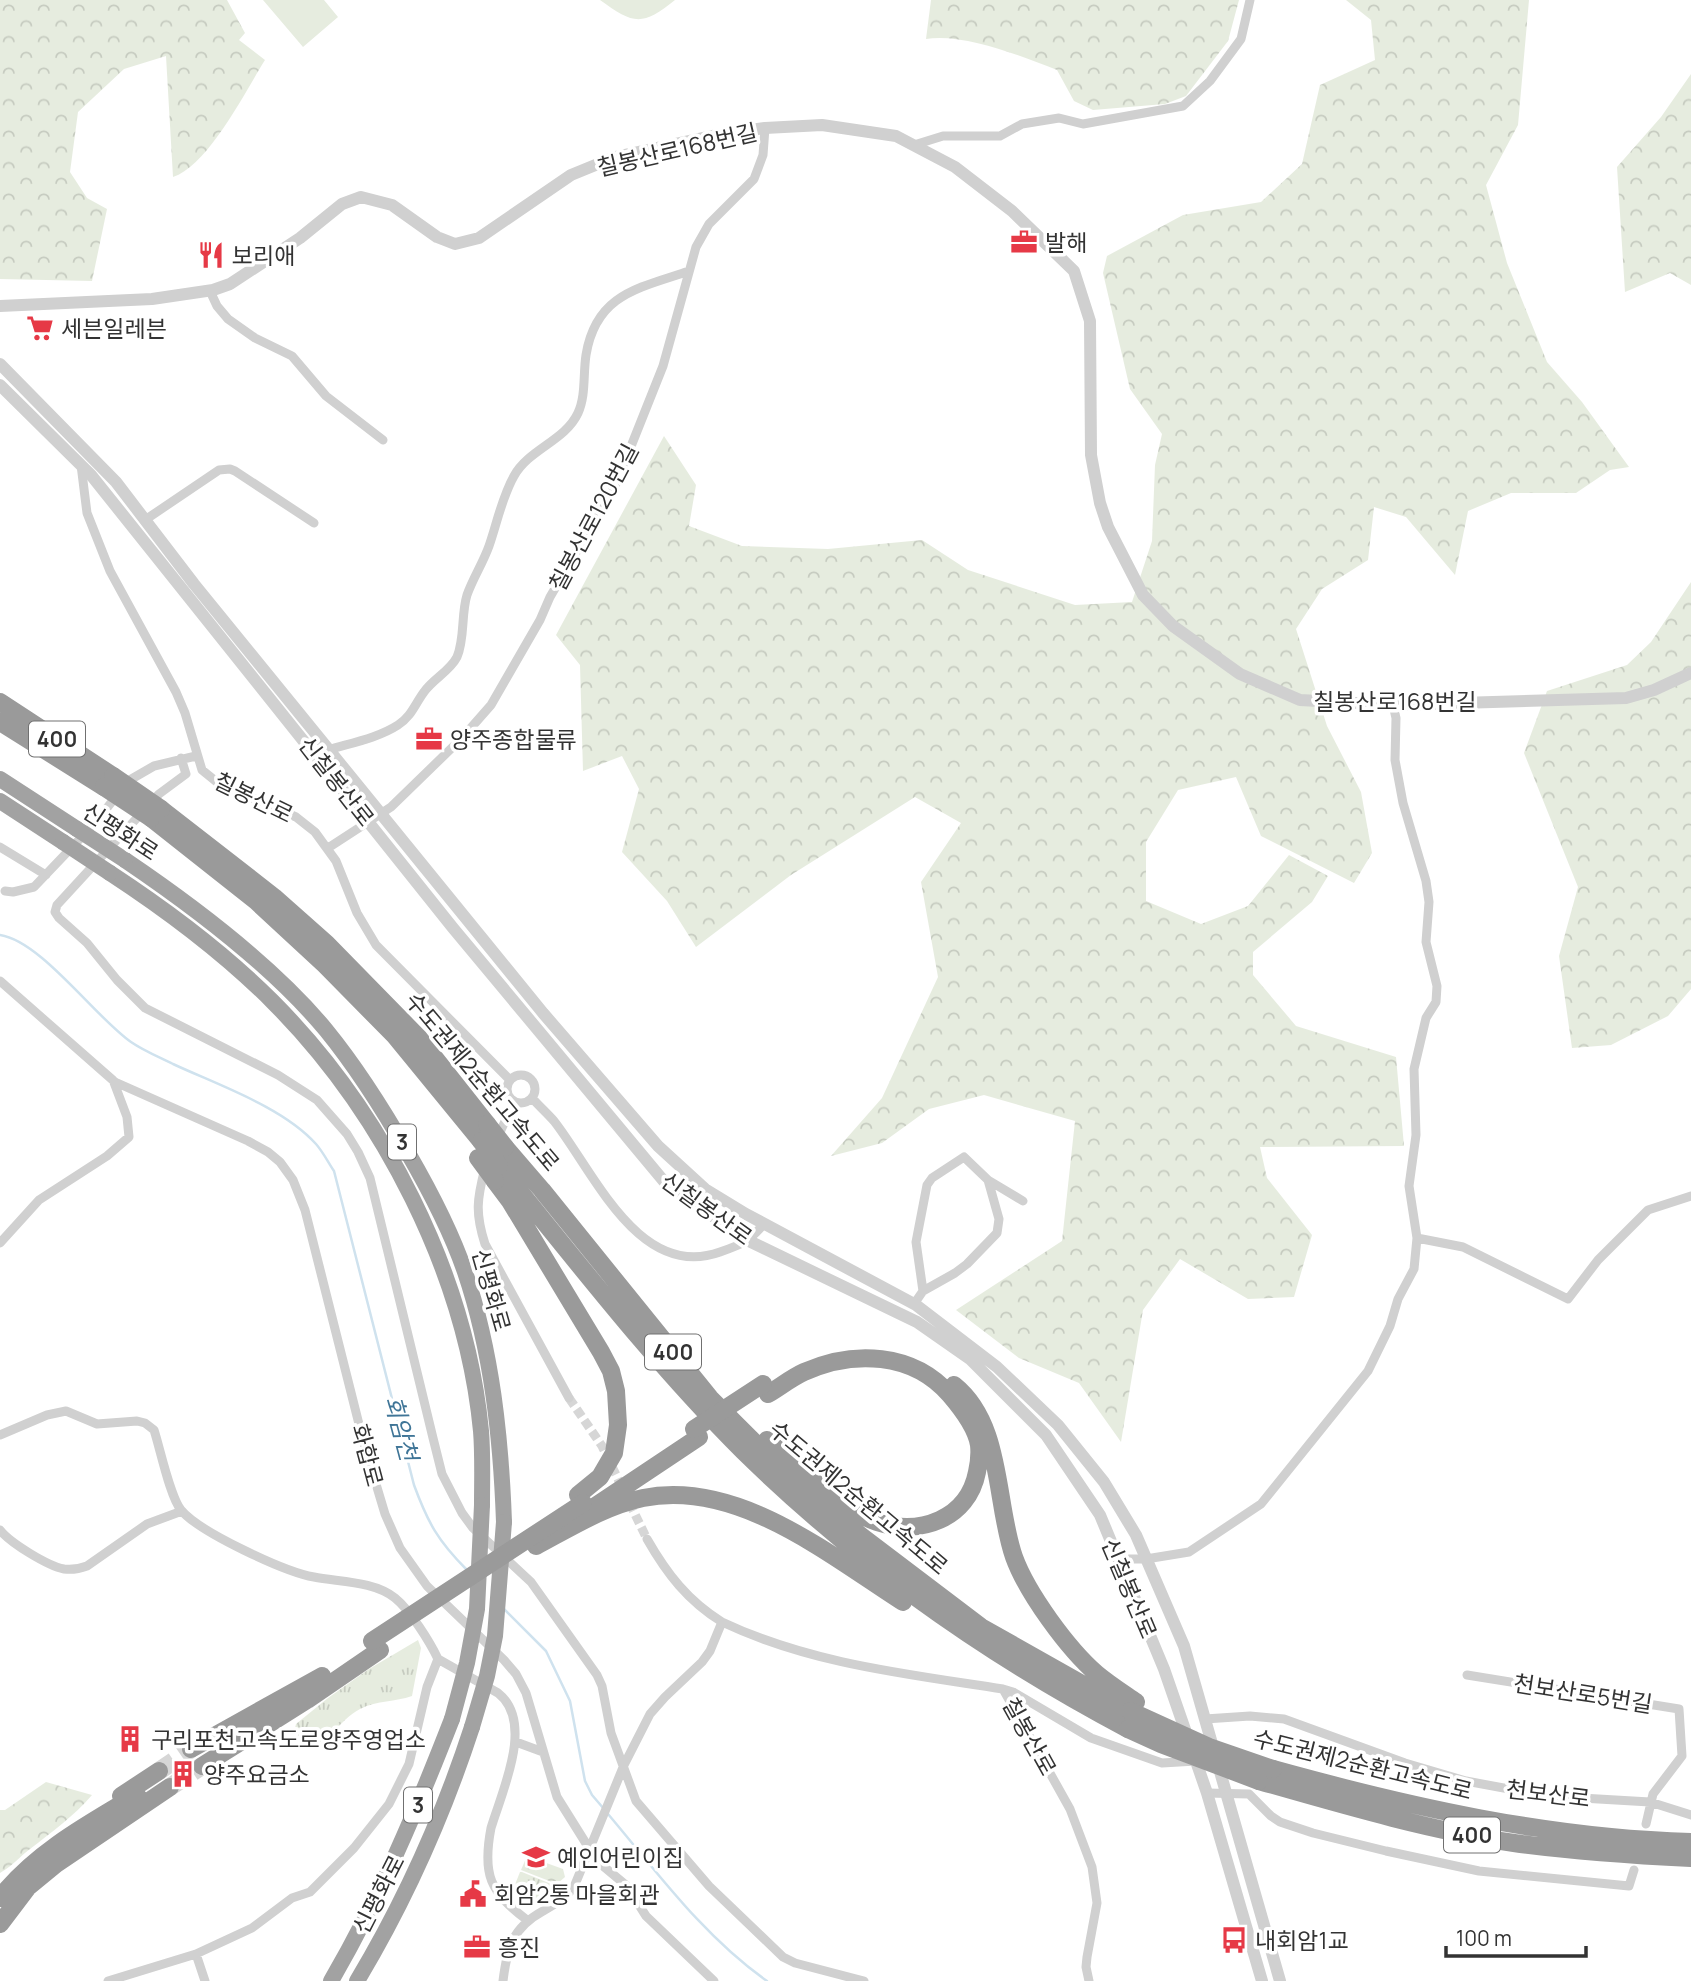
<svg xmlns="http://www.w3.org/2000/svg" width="1691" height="1981" viewBox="0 0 1691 1981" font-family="Manrope,'Noto Sans KR',sans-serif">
<defs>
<pattern id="grass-tufts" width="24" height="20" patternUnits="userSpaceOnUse" patternTransform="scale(1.75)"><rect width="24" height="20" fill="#e6ecdf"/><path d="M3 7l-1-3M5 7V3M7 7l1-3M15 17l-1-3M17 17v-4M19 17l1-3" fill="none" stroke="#c6cbc0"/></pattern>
<pattern id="forest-crowns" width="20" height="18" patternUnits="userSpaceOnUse" patternTransform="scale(1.75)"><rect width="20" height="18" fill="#e6ecdf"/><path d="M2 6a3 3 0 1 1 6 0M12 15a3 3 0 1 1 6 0" fill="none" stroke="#c6cbc0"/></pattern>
</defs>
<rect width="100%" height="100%" fill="#fff"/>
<path fill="url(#grass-tufts)" d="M418,1640L421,1648L412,1696C395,1702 378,1700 360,1709C339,1720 327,1747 301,1748L295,1744L293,1736L296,1724L328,1698L369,1669Z
M520,1872H522L556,1886L537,1899C528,1900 517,1896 514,1887Z"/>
<path fill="url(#forest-crowns)" d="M0,0H227L245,33L239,40L265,60C245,92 208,166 173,177L166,56L124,69L78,112L70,172L87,198L107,209L92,281L0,279Z
M931,0H1239L1228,41L1186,96L1165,104L1093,110L1074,101L1057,70C1021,56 964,33 926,39Z
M1346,0H1529L1518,125L1486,185L1507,263L1547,362L1582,402L1629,467L1610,470L1576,493H1511L1468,511L1455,575L1406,517L1374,507L1368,560L1322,589L1296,629L1327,726L1361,792L1372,853L1354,883L1261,836L1236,777L1178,790L1146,842V901L1201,924L1248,906L1289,855L1328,876L1312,902L1253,952V975L1296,1026L1396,1057L1404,1146L1260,1147L1267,1178L1312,1235L1294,1297L1248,1299L1180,1259L1143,1310L1121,1442L1079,1383L1019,1358L956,1310L1062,1241L1075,1121L984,1095L929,1109L882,1143L831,1156L882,1098L938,977L921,882L961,823L915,797L791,875L696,947L667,901L622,852L639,789L622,756L583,771L580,665L556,635L664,436L696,485L689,526L742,546L828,549L922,540L968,570L1075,605L1132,602L1152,541L1155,465L1162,434L1130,389L1103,273L1107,256L1183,215L1261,202L1302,164L1320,85L1375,60L1371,20Z
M1691,74V285L1670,273L1625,292L1617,167L1661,117Z
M1691,582V989L1668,1016L1611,1045L1572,1048L1559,956L1578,887L1524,753L1547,691L1627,665L1651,642Z
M46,1782L92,1795C74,1816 52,1832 30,1849C18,1858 15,1864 0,1873V1810H5Z
M527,1856L563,1869L565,1877L557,1884L521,1870Z"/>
<path fill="#e6ecdf" d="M263,0H324L338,17L303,47Z
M600,0H675C642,27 633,24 600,0Z"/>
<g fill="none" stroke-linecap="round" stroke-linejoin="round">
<path stroke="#cfe2ee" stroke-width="2.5" d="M0,935C41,941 95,1017 131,1042C144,1051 159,1057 173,1064C218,1085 283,1107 316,1144C323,1152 328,1162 334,1171L414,1485C428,1523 438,1541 467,1570
M503,1608L546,1651L570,1701L585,1781L592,1795L604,1809
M608,1814C657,1872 704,1937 767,1981"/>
<path stroke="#d6d6d6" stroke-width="9" stroke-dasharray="9 4.5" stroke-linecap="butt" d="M569,1398L602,1446L647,1539"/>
<path stroke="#d6d6d6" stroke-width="18" stroke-dasharray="18 9" stroke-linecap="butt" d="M159,1771L191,1749
M170,1787L202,1766"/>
<path stroke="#d0d0d0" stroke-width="9" d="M914,145L943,136H1000L1022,124L1059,118L1083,124L1183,106L1210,81L1241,39L1250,0
M210,291L217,306L228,319L255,338L292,356L326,396L383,440
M81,465L87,513L110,571L176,692L185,713L202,770L218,783L296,817L315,832L336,861L357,913L376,945L510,1080
M145,520L219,470L230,469L235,471L314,523
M328,750C351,743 378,738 398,725C411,717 415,704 424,692C433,679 450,671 457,657C465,639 461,614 467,595C473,578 483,563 489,546C497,523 502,497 514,476C529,449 565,441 578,413C586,396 583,374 586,355C596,294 639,288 689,271
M181,758L186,774L159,794L57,905L55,912L59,918L87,943L117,980L145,1008L278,1075L317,1100L347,1134L358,1152L370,1178L433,1438L442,1474L462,1513L473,1528L531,1582L597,1675L602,1686L611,1733L636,1801L709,1886L783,1957L795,1963L864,1981
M0,847L46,875
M328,848L391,807L462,738L491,705L540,620L550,597L616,484L663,366L696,247L709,224L754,179L763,155L765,128
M5,891L13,892L34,887L96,822L128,781L154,766L196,756
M0,981L115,1082L248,1141L268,1152L280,1162L293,1180L305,1210L364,1444L385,1514L400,1548L427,1586L504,1660L516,1674L526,1693L557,1797L597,1861L627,1886L646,1916L714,1981
M507 1089a14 14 0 1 1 28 0a14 14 0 1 1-28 0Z
M532,1098C539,1106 547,1113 554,1121C594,1172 639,1281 720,1252C743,1244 748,1242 764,1224
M497,1139L514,1101
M485,1168C477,1199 475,1213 485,1244L569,1398
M1417,1238L1463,1247L1568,1299L1598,1260L1648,1210L1691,1196
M0,1243L39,1200L107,1156L129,1137L127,1117L113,1080
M923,1291L916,1242L927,1185L932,1178L964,1157L988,1180L1023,1201
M914,1304L923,1291L955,1273L967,1264L997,1233L999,1219L988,1180
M0,1435L47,1415L66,1411L97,1424L137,1421L145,1423L154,1430C160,1448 170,1497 181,1510C199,1532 285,1572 314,1577C339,1582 374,1581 395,1598C410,1610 430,1642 438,1659
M0,1530C10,1543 48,1566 64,1569C72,1570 79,1569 87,1566L147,1524L182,1511
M647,1539C667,1574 688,1601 722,1622
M1118,1559H1146L1189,1552L1261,1504L1368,1371L1390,1326L1398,1299L1414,1269L1417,1238L1409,1186L1416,1135L1414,1069L1426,1018L1436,1002L1437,986L1426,942L1429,902L1426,881L1403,803L1395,760L1396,718L1393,705
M438,1659L498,1693C535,1722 502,1791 491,1828C482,1875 490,1892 527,1920
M1467,1675L1679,1709L1682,1756L1653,1794L1646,1824
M1003,1689L1013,1692L1091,1738L1162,1763L1196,1761
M1205,1719L1250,1716L1284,1719L1405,1763L1466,1781L1547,1796L1650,1802L1691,1815
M516,1742L543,1752
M1207,1793L1249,1794L1271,1816L1280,1822L1313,1833L1386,1851L1479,1871L1629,1886L1634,1870
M196,1954L205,1981
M108,1981L196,1954L252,1928L292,1898L310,1892L354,1848L389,1804L409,1764L427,1687L438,1659
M503,1981C507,1948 512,1928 543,1911C555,1904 566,1898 574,1887L624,1765L650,1714L665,1697L702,1662L710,1651L722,1622C811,1664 907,1674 1003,1689L1070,1809L1092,1867L1097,1903L1087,1957L1086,1967L1089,1981"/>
<path stroke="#d0d0d0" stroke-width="12" d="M0,306L152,299L213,290L230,284L300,238L342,204L361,197L392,205L437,237L455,244L479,238L571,175L615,157L721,134L765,128L822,125L896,136L955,167L1012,211L1074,271L1090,321L1091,455L1100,503L1108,527L1143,595L1173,626L1240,674L1300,700L1393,705L1626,698L1654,690L1691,673
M0,364L116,482L194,584L543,1013L658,1146L705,1189L746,1214L916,1305L997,1367L1058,1425L1104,1482L1136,1535L1184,1646L1280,1981
M0,385L91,475L453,928L667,1185L749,1241L917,1322L970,1359L1046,1435L1100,1515L1164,1669L1207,1793L1262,1981"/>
<path stroke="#a2a2a2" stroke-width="16" d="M0,779L77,829
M0,801L63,842
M125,860C193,906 273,966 326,1030C357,1068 384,1111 408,1153C430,1191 451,1231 465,1272C492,1352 501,1438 504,1522
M110,873C168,911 223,952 272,1001C383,1112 466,1274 481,1431C483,1455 482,1481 482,1505
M331,1981C380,1897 417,1809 452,1719
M357,1981C405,1901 443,1816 472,1727"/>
<path stroke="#9a9a9a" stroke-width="18" d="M0,702L113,776
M0,722L104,787
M161,809L274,897L327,944L419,1038L487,1124
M151,818L256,901L325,965L395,1036L481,1141
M505,1147L542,1190L710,1398L783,1471L861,1536L981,1627L1130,1711
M499,1166C578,1263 654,1362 743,1451C858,1564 986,1654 1128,1729
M495,1181L510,1201L601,1352L611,1371L616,1391L618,1425L614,1453L600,1477L578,1495
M954,1385C1003,1424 995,1503 1014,1557C1027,1593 1068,1649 1097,1674C1109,1684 1123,1693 1136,1702
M767,1440C799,1467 837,1508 877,1522C920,1536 968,1519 977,1472C979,1463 980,1454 979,1445C976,1427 962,1409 950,1395C913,1352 853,1350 804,1372C791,1378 780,1387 768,1394
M594,1507L699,1437
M536,1546C570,1528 605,1506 643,1498C737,1479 828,1554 903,1602
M191,1749L322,1676
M202,1766L307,1700L380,1650
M1273,1769C1410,1807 1548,1838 1691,1842
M1259,1781C1343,1805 1428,1830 1514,1843C1573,1851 1632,1855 1691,1858
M121,1796L159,1771
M0,1898C35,1853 88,1824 137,1795
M0,1924L28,1887L56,1864L170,1787"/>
<path stroke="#a2a2a2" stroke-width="16" d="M77,829L125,860
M63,842L110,873
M452,1719L467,1663L477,1609L482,1505
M472,1727L487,1676L495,1636L504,1522"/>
<path stroke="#9a9a9a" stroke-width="18" d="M113,776L161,809
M104,787L151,818
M487,1124L505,1147
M481,1141L499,1166
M478,1158L495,1181
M694,1429L763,1384
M372,1641L583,1503
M1130,1711L1209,1747L1273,1769
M1128,1729L1161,1744L1259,1781"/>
</g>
<defs>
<symbol id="office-bare" viewBox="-9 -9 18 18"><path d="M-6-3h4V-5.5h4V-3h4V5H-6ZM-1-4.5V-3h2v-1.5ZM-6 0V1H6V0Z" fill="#e63946" stroke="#fff" stroke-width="2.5" paint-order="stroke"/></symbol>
<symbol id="restaurant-bare" viewBox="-9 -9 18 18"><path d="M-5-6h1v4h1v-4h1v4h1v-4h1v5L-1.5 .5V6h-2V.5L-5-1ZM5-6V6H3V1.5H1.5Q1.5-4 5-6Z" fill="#e63946" stroke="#fff" stroke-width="2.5" paint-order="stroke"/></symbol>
<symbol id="supermarket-bare" viewBox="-9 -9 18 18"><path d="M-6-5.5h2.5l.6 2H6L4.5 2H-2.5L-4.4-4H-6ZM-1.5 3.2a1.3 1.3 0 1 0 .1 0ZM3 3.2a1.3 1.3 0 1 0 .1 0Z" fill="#e63946" stroke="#fff" stroke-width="2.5" paint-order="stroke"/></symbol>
<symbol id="building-bare" viewBox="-9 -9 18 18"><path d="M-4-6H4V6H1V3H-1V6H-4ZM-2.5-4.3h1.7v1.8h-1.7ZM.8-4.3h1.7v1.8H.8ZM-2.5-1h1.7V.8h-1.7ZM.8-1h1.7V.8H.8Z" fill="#e63946" stroke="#fff" stroke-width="2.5" paint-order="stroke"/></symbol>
<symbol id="school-bare" viewBox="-9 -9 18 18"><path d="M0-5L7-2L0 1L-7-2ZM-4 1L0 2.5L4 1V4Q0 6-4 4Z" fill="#e63946" stroke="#fff" stroke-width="2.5" paint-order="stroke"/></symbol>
<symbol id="civic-bare" viewBox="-9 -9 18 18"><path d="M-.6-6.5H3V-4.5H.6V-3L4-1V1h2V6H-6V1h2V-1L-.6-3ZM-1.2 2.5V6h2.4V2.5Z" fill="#e63946" stroke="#fff" stroke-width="2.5" paint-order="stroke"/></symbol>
<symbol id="bus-bare" viewBox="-9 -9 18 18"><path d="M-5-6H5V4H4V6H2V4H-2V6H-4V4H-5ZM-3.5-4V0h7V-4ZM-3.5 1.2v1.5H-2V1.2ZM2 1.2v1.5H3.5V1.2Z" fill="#e63946" stroke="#fff" stroke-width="2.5" paint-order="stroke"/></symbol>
</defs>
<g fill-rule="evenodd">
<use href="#office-bare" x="1005" y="223" width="38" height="38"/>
<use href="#restaurant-bare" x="192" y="236" width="38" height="38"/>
<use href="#supermarket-bare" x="21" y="309" width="38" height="38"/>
<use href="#office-bare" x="410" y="720" width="38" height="38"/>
<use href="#building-bare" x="111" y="1720" width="38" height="38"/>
<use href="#building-bare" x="164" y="1755" width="38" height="38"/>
<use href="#school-bare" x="517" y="1838" width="38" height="38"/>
<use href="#civic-bare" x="454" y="1875" width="38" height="38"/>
<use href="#bus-bare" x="1215" y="1921" width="38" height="38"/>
<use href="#office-bare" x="458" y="1928" width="38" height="38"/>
</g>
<g text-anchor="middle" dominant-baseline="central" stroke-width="7" stroke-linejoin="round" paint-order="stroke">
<g fill="#fff" stroke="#707070" stroke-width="2">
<rect x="29" y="721.5" width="56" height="35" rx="5"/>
<rect x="388" y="1124.5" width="28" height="35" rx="5"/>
<rect x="645" y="1334.5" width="56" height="35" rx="5"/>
<rect x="404" y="1787.5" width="28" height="35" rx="5"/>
<rect x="1444" y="1817.5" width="56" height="35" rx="5"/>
</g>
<g font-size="21" font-weight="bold" fill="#333">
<text x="57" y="739">400</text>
<text x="402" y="1142">3</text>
<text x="673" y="1352">400</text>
<text x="418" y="1805">3</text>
<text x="1472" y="1835">400</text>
</g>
<g font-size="23" fill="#333" stroke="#fff">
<text transform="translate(677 149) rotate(-13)">칠봉산로168번길</text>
<text transform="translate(593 517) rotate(-62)">칠봉산로120번길</text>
<text x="1395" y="701">칠봉산로168번길</text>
<text transform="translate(337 781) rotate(52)">신칠봉산로</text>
<text transform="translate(254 797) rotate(26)">칠봉산로</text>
<text transform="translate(121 831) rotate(33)">신평화로</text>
<text transform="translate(483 1081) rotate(50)">수도권제2순환고속도로</text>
<text transform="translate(707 1208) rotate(36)">신칠봉산로</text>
<text transform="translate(492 1290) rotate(74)">신평화로</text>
<text transform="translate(368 1455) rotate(75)">화합로</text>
<text transform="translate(859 1497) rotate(40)">수도권제2순환고속도로</text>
<text transform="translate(1130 1588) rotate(67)">신칠봉산로</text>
<text transform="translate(1583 1693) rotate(9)">천보산로5번길</text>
<text transform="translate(1030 1736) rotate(61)">칠봉산로</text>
<text transform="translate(1363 1764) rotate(14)">수도권제2순환고속도로</text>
<text transform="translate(1548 1793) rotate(7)">천보산로</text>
<text transform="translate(378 1894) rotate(-63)">신평화로</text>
</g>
<g font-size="23" fill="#333" stroke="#fff" text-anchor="start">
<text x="1045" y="242">발해</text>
<text x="232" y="255">보리애</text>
<text x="61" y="328">세븐일레븐</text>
<text x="450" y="739">양주종합물류</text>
<text x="151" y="1739">구리포천고속도로양주영업소</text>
<text x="204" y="1774">양주요금소</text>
<text x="557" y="1857">예인어린이집</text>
<text x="494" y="1894">회암2통 마을회관</text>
<text x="1255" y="1940">내회암1교</text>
<text x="498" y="1947">흥진</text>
</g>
<g font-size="24" font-style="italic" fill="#3f7597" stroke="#fff">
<text transform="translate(402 1428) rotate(75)">회암천</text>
</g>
</g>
<path d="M1446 1946v10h140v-10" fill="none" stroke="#333333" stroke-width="3.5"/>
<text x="1456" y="1946" font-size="21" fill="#333333" stroke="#ffffff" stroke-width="5" paint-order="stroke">100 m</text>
</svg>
